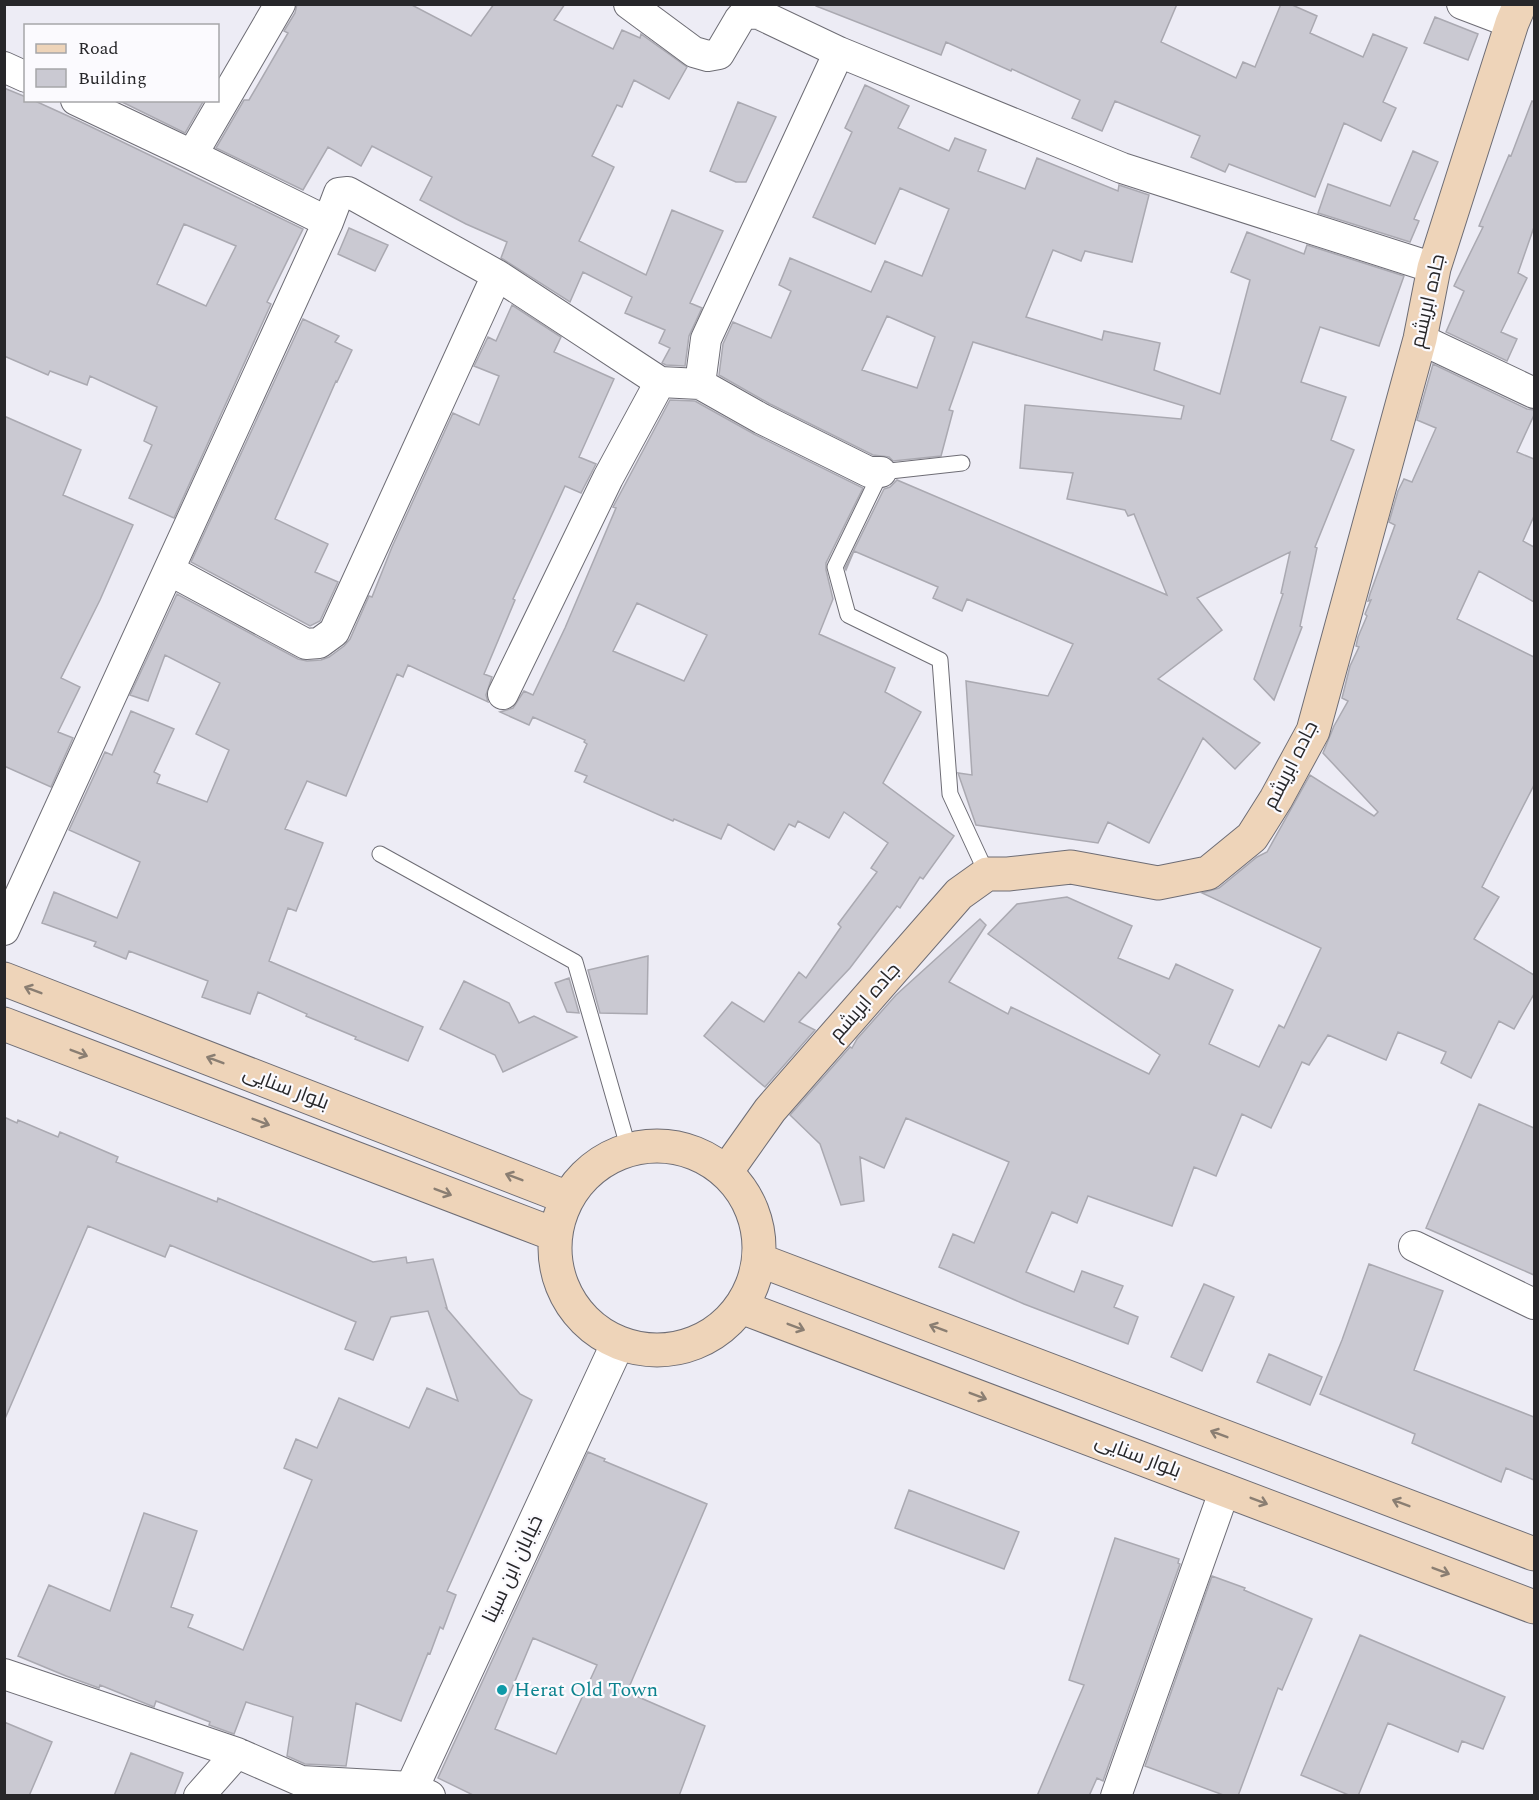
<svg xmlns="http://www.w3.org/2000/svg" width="1539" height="1800" viewBox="0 0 1539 1800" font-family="Spectral,Cairo,serif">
<rect width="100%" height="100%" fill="#edecf5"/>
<path fill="#cac9d2" stroke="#aaa9b1" stroke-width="1.5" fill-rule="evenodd" d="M297,4H410L471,36L494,4H565L554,20L613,49L622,30L640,38L641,34L687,67L669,99L634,80L622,107L617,105L592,156L614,167L579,241L646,275L672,210L723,231L690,303L702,308L689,336L685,366L666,365L662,363L670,348L659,343L665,330L625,313L632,297L583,272L570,302L501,258L507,242L466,224L420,200L432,177L372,146L361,166L328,147L303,190L216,148L244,100H249L288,33L284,31L295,13Z
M816,4H1177L1161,42L1236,78L1243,62L1255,67L1281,4H1290L1317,16L1310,33L1363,57L1373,34L1407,48L1383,102L1396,108L1381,141L1344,123L1315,197L1229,164L1225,172L1191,157L1200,136L1115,101L1102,131L1072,118L1080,100L1012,69L1011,71L946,42L941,55L816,6Z
M1435,17L1478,34L1468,60L1424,43Z
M865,85L909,106L898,128L949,151L955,138L986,150L978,171L1025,189L1037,158L1118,191L1119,185L1149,195L1132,262L1085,251L1081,261L1053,250L1026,317L1102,340L1104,331L1160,343L1154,370L1220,394L1250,280L1231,272L1247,232L1304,254L1307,245L1404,276L1379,346L1320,327L1301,382L1346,397L1331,440L1354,450L1315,547L1317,548L1300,626L1302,627L1274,700L1254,679L1283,594L1281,593L1290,552L1197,598L1222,630L1158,679L1260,743L1235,769L1203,738L1149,843L1108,822L1098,843L976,825L958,773L972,775L966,681L1048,696L1073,644L967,599L962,611L933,598L938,587L854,551L846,570L845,568L884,489L890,487L897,480L1167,595L1134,514L1128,516L1125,510L1067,499L1073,473L1020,468L1025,405L1181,419L1184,406L973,342L949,410L953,411L941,456L893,461L889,457L873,455L770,404L719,375L723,344L733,322L771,338L791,291L779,285L790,258L871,292L885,261L922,276L949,209L900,188L875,244L813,217L852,132L845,128ZM887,316L935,337L917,388L862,370Z
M4,88L26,97V100H33L79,121L303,229L267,302L271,304L174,518L129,498L152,445L144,441L157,407L90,376L87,385L50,371L48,375L4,356ZM184,224L236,246L206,306L157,284Z
M118,100H204L185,133Z
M1532,101L1534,102V227L1518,273L1527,278L1501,332L1517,339L1507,361L1446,332L1464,291L1454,286L1483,227L1479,226L1509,155L1511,156Z
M738,102L776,117L746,182H736L710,171Z
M1413,151L1438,162L1414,219L1419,221L1410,242L1318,213L1328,184L1390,206Z
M349,228L388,245L375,271L338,254Z
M512,305L561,337L554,352L614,379L579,457L596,464L581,493L565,486L513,599L515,600L484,674L492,677L486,695L488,702L408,665L403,677L397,674L346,796L307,781L285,829L323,843L296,911L288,908L269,961L423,1027L408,1061L355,1039L356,1037L306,1016L307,1014L258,992L250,1014L202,997L208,981L129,951L126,959L94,946L96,942L42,923L54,892L117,918L140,862L69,830L105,752L112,755L131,711L174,729L154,772L160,775L157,783L207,802L229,750L196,734L220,683L165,655L148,701L130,695L177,594L298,659L307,661L321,660L329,657L344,646L350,639L369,596L372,597L392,547L453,413L479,425L499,376L474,366L488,337L496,341Z
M303,319L339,336L335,342L352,350L337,382L336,381L275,519L328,544L315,572L338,582L320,621L310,626L191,562Z
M1433,364L1527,409L1534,410V415L1517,452L1534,459V516L1523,541L1534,547V602L1479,571L1457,619L1534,657V785L1482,887L1499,897L1474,939L1534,975V994L1514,1029L1499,1021L1471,1078L1441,1063L1446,1052L1398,1032L1386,1060L1328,1035L1309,1065L1302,1062L1271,1128L1242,1114L1216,1176L1194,1167L1172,1226L1088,1196L1077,1223L1052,1212L1026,1272L1074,1292L1082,1271L1123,1286L1114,1307L1138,1317L1128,1344L1024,1304L939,1267L953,1234L974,1243L1009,1162L906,1118L884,1168L860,1157L864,1201L841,1205L820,1144L790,1115L850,1047L852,1048L857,1039L896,995L980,919L986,925L949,982L1008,1014L1011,1007L1149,1074L1160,1055L988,934L1017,904L1067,897L1132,926L1118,958L1169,979L1176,964L1233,990L1209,1044L1259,1067L1279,1025L1284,1028L1321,948L1202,893L1219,888L1257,857L1267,852L1310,775L1374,816L1378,812L1323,753L1334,726L1348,701L1342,698L1350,666L1359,647L1356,646L1358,637L1367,616L1365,614L1371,600L1368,601L1370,594L1395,525L1389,522L1398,491L1404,479L1412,482L1436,428L1417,420Z
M670,400L695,401L754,434L863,488L826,563V570L833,599L819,634L895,668L885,692L921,712L883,783L954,836L923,879L920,877L900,908L897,906L850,968L799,1022L815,1030L765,1087L704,1036L732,1002L764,1022L799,972L806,978L841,927L838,924L877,872L871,868L888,843L844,812L829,838L798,821L795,827L789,824L774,850L728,824L721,839L674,819L673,821L584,782L587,776L575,771L587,744L584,742L585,740L533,717L529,725L500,712L513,708L524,691L533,695L565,628L616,508L613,507ZM637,603L707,635L684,681L613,651Z
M4,416L81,450L63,495L133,525L100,600L61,678L80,687L58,732L73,738L51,787L4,766Z
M648,956L647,1014L600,1013L588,970Z
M569,978L579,1013L567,1012L555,983Z
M464,981L509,1003L519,1023L534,1016L577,1037L503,1072L495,1055L440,1029Z
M1479,1104L1534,1128V1275L1426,1228Z
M4,1117L17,1123L18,1120L58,1137L60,1132L118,1157L116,1162L217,1202L218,1198L373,1262L406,1257L407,1263L433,1259L447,1308H446L520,1394L532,1400L447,1591L456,1595L443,1629L440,1627L430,1654L428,1653L401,1721L356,1703L346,1766L305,1764L287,1756L293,1717L246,1702L234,1734L209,1725L210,1722L156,1701L154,1707L100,1685L99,1688L66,1676L18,1656L49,1585L110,1611L144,1513L197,1531L171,1607L193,1615L188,1627L243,1650L312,1480L284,1468L296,1439L317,1448L339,1398L409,1428L427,1388L458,1401L428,1311L391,1317L373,1360L345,1349L356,1322L170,1245L165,1257L88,1226L4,1421Z
M1369,1264L1443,1291L1414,1370L1534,1417V1480L1506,1468L1501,1482L1412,1443L1415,1434L1320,1394L1342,1340Z
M1204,1284L1234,1297L1202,1371L1171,1357Z
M1269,1354L1322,1377L1310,1405L1257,1382Z
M588,1452L605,1459L604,1461L707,1504L627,1692L705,1726L679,1796H475L438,1778ZM533,1638L597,1665L556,1754L495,1729Z
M909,1490L1019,1532L1004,1569L895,1528Z
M1115,1538L1179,1559L1178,1563L1180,1564L1103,1781L1097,1778L1089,1796H1037L1084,1685L1069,1680Z
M1212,1576L1245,1588L1244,1590L1312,1619L1282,1690L1278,1688L1238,1796H1226L1145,1766Z
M1360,1635L1505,1697L1483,1749L1462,1741L1458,1752L1388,1723L1358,1796H1351L1301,1775Z
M4,1722L52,1742L29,1796H4Z
M131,1753L183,1773L174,1796H114Z"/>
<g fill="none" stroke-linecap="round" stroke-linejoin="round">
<defs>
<path id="service" d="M962,463L881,472L835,567L848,615L940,660L950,794L987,874
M380,854L575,962L629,1150"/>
<path id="minor" d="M629,4L694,52L708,56L719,54L739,20L745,13L759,14L839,52
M1462,4L1512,23
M4,67L26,77
M76,100L192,155L328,222
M192,155L280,4
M1420,339L1534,393
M700,384L762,419L869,472H881
M169,570L306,644L319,643L334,632L497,275
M503,694L608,478L660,382
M4,930L328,222L339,193L348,192L497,275L660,382L700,384L706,339L839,52L1122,168L1434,268
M1414,1246L1534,1304
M4,1674L237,1753L301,1781L411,1787L430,1796
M199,1796L237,1753
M1116,1796L1225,1489"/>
<path id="tertiary" d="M408,1796L618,1343"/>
<path id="secondary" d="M4,979L568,1198
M4,1024L556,1235
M555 1248a102 102 0 1 1 204 0a102 102 0 1 1-204 0Z
M726,1172L770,1110L959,894L987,874H1008L1071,867L1158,883L1208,873L1252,837L1276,799L1313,731L1420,339L1434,268L1512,23L1520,4
M759,1260L1534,1554
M741,1307L1534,1607"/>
</defs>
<use href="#service" stroke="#6e6d75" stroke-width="17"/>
<use href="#minor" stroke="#6e6d75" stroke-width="32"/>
<use href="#tertiary" stroke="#6e6d75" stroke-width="35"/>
<use href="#secondary" stroke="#6e6d75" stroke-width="35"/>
<use href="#service" stroke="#fff" stroke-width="15"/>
<use href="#minor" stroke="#fff" stroke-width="30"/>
<use href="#tertiary" stroke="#fff" stroke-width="33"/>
<use href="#secondary" stroke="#eed4b9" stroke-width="33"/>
</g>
<defs><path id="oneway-shaft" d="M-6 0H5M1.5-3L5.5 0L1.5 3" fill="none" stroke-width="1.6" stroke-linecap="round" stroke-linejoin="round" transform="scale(1.5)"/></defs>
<g stroke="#8a7e72">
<use href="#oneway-shaft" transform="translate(33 990) rotate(-159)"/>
<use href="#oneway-shaft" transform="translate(79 1053) rotate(21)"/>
<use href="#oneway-shaft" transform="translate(215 1060) rotate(-159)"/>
<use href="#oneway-shaft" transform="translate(261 1122) rotate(21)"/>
<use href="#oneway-shaft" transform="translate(514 1177) rotate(-159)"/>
<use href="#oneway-shaft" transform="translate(443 1192) rotate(21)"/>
<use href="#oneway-shaft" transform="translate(796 1327) rotate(21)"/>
<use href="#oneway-shaft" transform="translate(938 1328) rotate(-159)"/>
<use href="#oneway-shaft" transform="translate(978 1396) rotate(21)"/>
<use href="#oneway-shaft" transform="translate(1219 1434) rotate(-159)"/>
<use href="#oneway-shaft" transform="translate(1259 1501) rotate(21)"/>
<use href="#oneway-shaft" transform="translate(1401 1503) rotate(-159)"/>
<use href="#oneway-shaft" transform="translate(1441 1571) rotate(21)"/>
</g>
<circle fill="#0f9aa8" stroke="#fbfafe" stroke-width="2" cx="502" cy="1690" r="6"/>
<g text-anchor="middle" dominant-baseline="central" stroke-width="4.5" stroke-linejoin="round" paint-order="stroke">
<g font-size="20" fill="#27272a" stroke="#fbfafe">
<text transform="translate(1428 301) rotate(-77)">جاده ابریشم</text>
<text transform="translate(1291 765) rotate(-63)">جاده ابریشم</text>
<text transform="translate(865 1002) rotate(-49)">جاده ابریشم</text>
<text transform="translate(286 1088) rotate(21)">بلوار سنایی</text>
<text transform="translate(1138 1456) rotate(21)">بلوار سنایی</text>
<text transform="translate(513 1569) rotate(-65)">خیابان ابن سینا</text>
</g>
<g font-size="20" fill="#0d838f" stroke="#fbfafe" text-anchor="start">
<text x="514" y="1690">Herat Old Town</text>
</g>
</g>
<rect width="1539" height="1800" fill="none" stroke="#27272a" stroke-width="12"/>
<rect x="24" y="24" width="195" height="78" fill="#fbfafe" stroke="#a6a6a9" stroke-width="1.5"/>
<rect x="36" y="44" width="30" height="9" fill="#eed4b9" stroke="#a6a6a9" stroke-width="1.5"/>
<text x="78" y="54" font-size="18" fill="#27272a">Road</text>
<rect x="36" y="69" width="30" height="18" fill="#cac9d2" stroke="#a6a6a9" stroke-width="1.5"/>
<text x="78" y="84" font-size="18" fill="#27272a">Building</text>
</svg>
